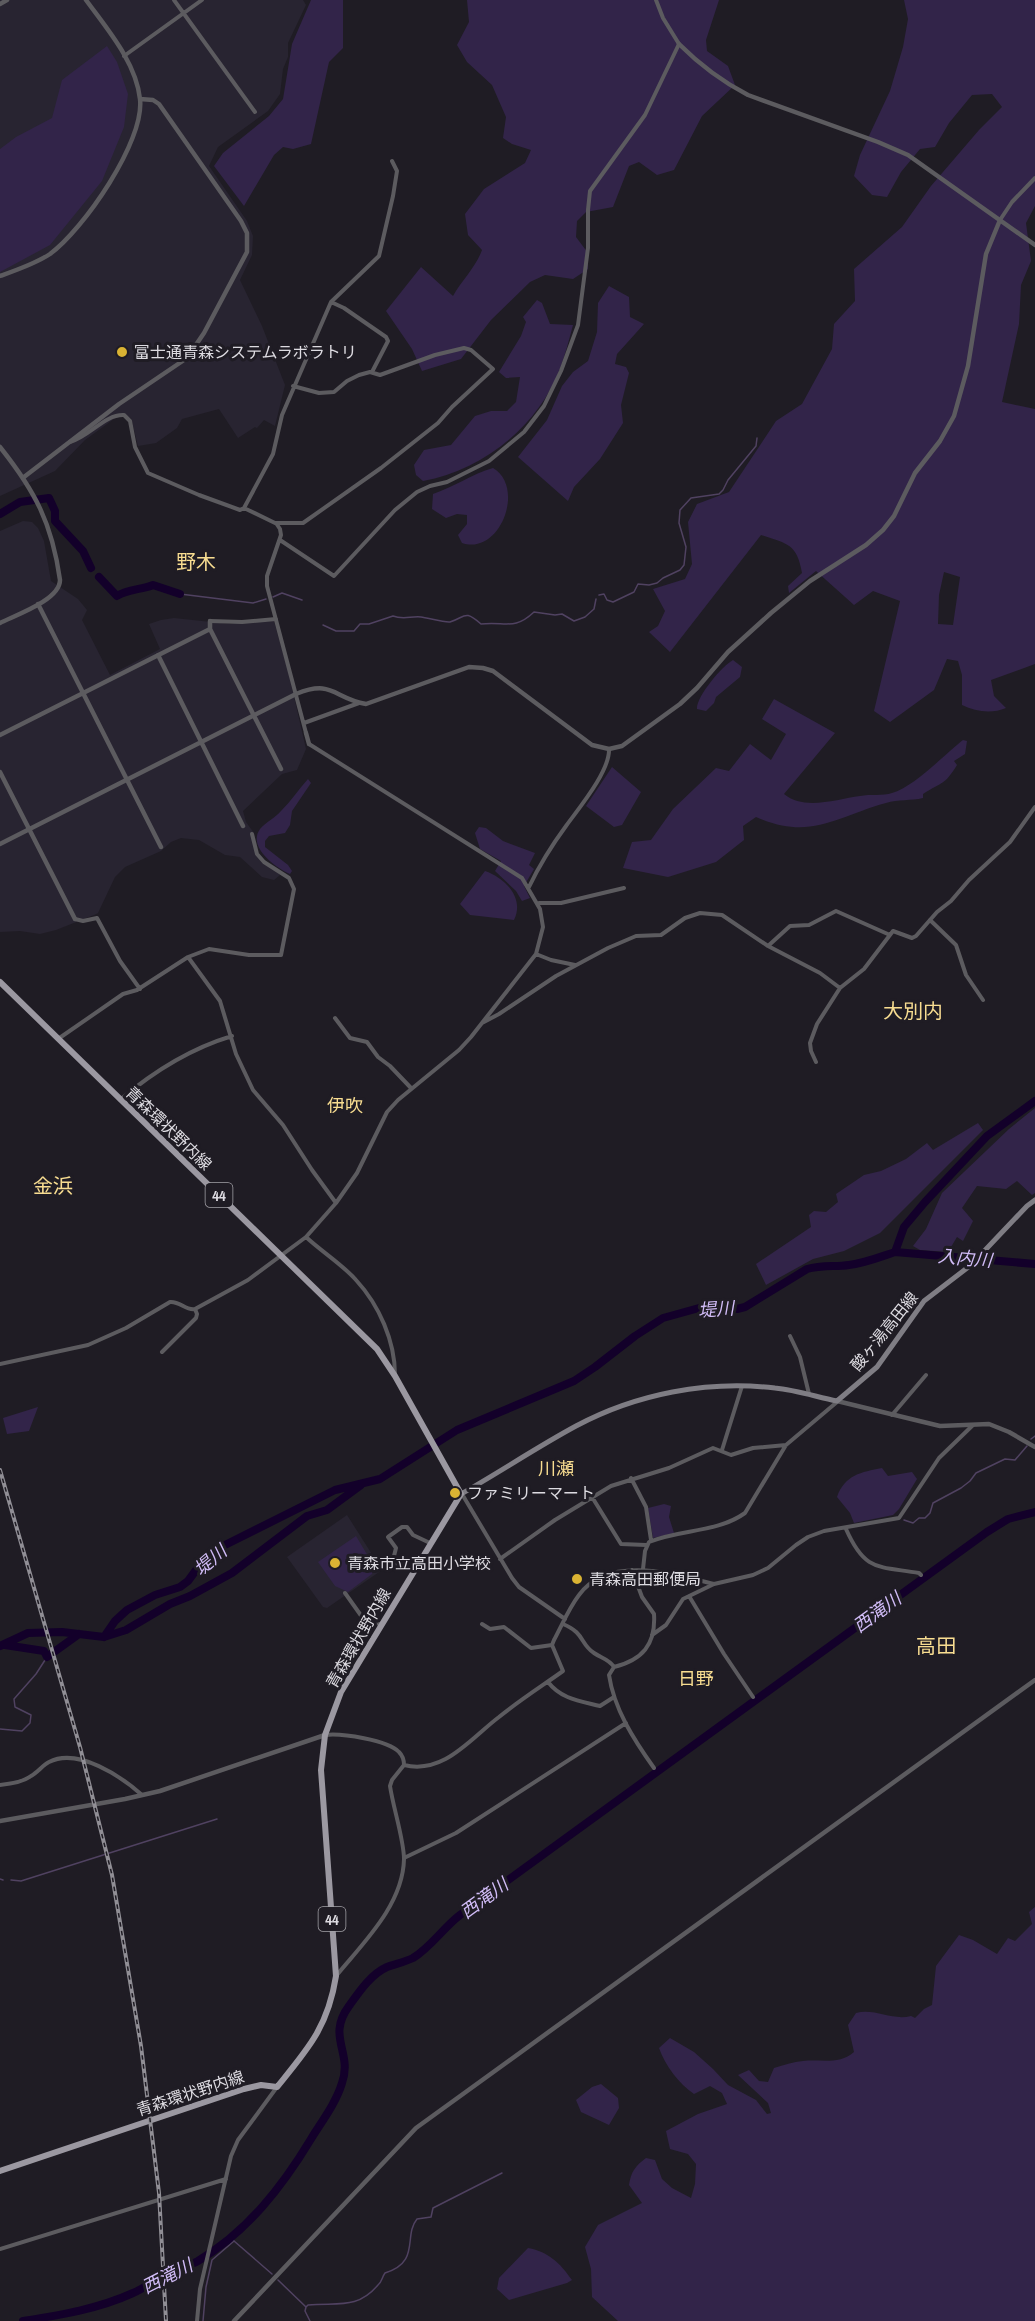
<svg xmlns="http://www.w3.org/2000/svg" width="1035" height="2321" viewBox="0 0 1035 2321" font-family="'Archivo Narrow','Noto Sans JP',sans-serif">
<rect width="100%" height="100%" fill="#1f1c24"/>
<path fill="#282431" d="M0,0H303L306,5L288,43V57L283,69L280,94L268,111L218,147L209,166L247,221L253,236L252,255L240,280L262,326L285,385L275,426L264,420L257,428L255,427L238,438L219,409L182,419L177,428L156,443L138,446L131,418L118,416L85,440L55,471L0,496Z
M23,521L32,522L38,528L44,541L51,581L78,599L87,610L82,620L110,675L160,649L149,624L161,620L174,618L230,624L274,621L288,670L306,749L297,770L282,774L243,811L246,822L254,833L257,853L280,875L274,880L262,877L240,857L225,855L199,840L181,838L171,842L161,851L125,867L115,877L98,913L94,915L56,930L40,934L20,931L0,932V531Z
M347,1515L382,1570L327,1608L323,1607L287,1557Z"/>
<path fill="#322449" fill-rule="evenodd" d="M311,0H343V48L329,62L311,144L293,149L283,147L274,155L244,206L214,166L223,153L269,116L283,99L292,44Z
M467,0H719L706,40L707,51L728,66L735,85L702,116L674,170L657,175L639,162L629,166L613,207L586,212L577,221L576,237L588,253V269L573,279L545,275L530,282L491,320L461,359L422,371L412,349L386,311L421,267L453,296C462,280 476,267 482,250L468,235L465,214L484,189L525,163L531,150L512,144L503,138L506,117L492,85L467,62L457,45L469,22Z
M904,0H1035V206L1026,223L1031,261L1021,285L1019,324L1002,402L1035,409V664L991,680L994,696L1006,708C992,714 976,712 962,705V675L958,661L947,659L934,690L890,722L874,711L900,601L873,591L854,605L816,571L789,593L788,586L802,573C797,544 788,544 761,535L670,652L649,632L658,626L665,611L653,589L685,579L692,564L688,522L697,504L729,492L776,421L802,404L832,349L834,324L855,301L854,269L902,227L931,186L979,130L1002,107L992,94L972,95L949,123L935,147L920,149L901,172L887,197L872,195L854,176L860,155L890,91L903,47L908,19ZM944,572L960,577L953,625L938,624L939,595Z
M107,46L117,62L128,94L124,127L102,181L50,245L0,272V149L16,137L52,118L62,80Z
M609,286L629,297L630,317L644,324L617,354L615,364L626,367L629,373L621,405L623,423L600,459L574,487L568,501L518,457L547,420L562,386L573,372L588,361L597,332L598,303Z
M537,300L542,303L550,324L573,325C569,340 565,355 560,369C538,426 483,470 423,481L416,475L414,465L424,450L451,445L475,416L491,411H507L516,402L520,377L506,378L499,372L521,336L526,322L523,317Z
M493,468C526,487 500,556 462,543L458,535L467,524V515L457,514L446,518L432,509L433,494C454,487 472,474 493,468Z
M733,660L742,667L740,677L716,697L714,703L706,711L697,709C696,697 722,666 733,660Z
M774,699L835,733L784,794C804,811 837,799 860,796C870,794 883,796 892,793C914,787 945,754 963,740L967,741L965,754L954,761L957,765C944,786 943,781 923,794V798C911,801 898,799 886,803C835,817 811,841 756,817L743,826L744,840L716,862L668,877L623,868L632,842L651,840L673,809L716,768L729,771L750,744L771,760L786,734L762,719Z
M612,767L641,792L622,825L614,827L586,806Z
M308,779L311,783L292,811L290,825L285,833L269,836L265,841V847L288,865L292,871L290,874C276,868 247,847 260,829C266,822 275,818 281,811C291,801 299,789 308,779Z
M479,827L486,828L503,841L535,853L529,865L534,869L524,886L530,898L522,901L516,891L495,871L501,861L480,849L475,833Z
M485,871C505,878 525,898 514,920L470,915L460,904Z
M1035,1108V1193L1032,1195L1017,1181L1006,1189L977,1186L962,1208L973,1221L963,1241L957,1237L948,1252L920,1250L913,1246L926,1229L942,1193L1009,1129Z
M978,1123L983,1130L880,1233L844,1251L813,1259L766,1285L756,1264L811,1227L809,1215L814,1211L826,1212L838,1202L836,1194L864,1175L881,1171L906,1159L927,1143L933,1150Z
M38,1407L29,1431L7,1434L3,1418Z
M882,1468L888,1476L912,1472L917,1479L899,1509L893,1515L854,1523L850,1513L837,1497C845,1475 861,1472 882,1468Z
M664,1504L671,1506L669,1517L674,1533L653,1538L648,1508Z
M356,1536L374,1566L372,1574L348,1592L335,1586L318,1562Z
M1035,1907V2321H618L592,2297L591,2269L585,2247L598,2225L642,2203L629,2185C631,2172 635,2166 646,2158L655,2160L662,2179L672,2188L691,2198L695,2184L696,2164L688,2154L670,2149L666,2131L698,2114L727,2104L722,2093L710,2086L694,2094C679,2084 665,2065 659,2048L670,2038L694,2052L713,2069L728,2085L756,2100L767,2114L771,2113L768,2103L738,2075L749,2070L759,2081L768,2082L774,2068C784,2065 793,2062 803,2061C821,2059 840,2065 854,2052L848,2025L856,2013C875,2008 892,2021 911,2016L915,2018L924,2009L932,2005L936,1966L959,1935L973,1940L997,1954L1008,1938L1015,1941L1032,1924L1029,1912Z
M601,2084L618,2098L619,2108L609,2125L581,2112L576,2100L592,2087Z
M528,2248C549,2252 560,2263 572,2280L567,2283L509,2300L497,2289L499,2278Z"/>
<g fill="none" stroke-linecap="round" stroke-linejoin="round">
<path stroke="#504261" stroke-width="1.5" d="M180,594L253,603L266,599
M599,595L604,594L607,600L613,602L634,592L638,584L649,585L657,583L663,578L680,570L684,565L686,547L679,523L680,510L691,498L719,494L723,490L728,480L756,446L757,438
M273,597L282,593L302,600
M323,625L336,631H354L360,624H369L393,616C403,620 411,616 421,617C428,618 446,623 450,622C466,617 464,609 481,624C505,621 514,631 534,612L555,615L562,614L574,621L585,617L594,609L596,599
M1031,1439L1035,1436
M904,1520L913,1523L919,1518H925L930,1513L933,1503L961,1488L970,1481L976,1473L1005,1459L1015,1460L1027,1446
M0,1729L22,1731L30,1723L31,1715L15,1707L14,1699L36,1674L47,1657
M0,1879L3,1880
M11,1880L21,1881L217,1819
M234,2241L272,2274
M278,2280L306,2307
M203,2321L206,2287L212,2260L234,2241L231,2237
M310,2321L305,2311L306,2307L308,2305C337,2302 357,2310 378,2285C382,2282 382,2277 385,2273C421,2262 403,2236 417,2219L431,2217L433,2208L502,2173"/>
<path stroke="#13002a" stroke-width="8" d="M0,514L20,502L49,498L55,511V521L83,551L91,568
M99,577L117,596C128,589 141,590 153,585L180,594
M895,1252L1035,1264
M104,1637L115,1621L127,1610L155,1595L180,1587L188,1581L205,1558L219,1548L335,1490L380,1479L457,1430L574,1381L595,1367L635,1336L663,1318L699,1308L737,1309L745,1307L807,1269C822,1265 835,1267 849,1265C865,1263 880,1257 895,1252L904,1227L925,1202L987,1136L1035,1101
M5,1645L44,1651L47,1657L79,1634
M0,1646L28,1633L62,1632L104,1637L126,1630L170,1604L190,1596L232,1573L307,1516L327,1510L361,1485
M23,2321C60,2315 98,2309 133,2293C145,2288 156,2279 168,2273C177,2268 189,2266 198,2261C247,2232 282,2187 311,2139C322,2121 336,2103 342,2083C353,2052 326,2037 349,2006C359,1992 371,1974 387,1967C395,1964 405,1962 413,1958C431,1947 443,1928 460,1915L987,1532L1008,1519L1035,1512"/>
<path stroke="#5c5b5f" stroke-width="4" d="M174,0L255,112
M124,56L202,0
M1000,220L1012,202L1035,178
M331,302L344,308L386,337L388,341L372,372
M70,442C89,437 105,414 124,415L130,421L135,447L148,473L199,495L240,510L244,508L275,523H303L381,468L438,423L452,407L493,369L471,350L464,348L435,355L380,375L370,372L359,375L347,381L334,392L319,393L293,386
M244,508L273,454L282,415L331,302L379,256L393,196L397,171L392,161
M276,523L280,529L281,535L267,576V586L306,733
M280,540L334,576L395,510L417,492L430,486L447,482L489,461L524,432L544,406L561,371L578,325L588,248V210L590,191L645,115L679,44L663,18L656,0
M210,621L242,622L276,619
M304,723L359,703
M252,834L257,854L264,862L289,878L294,889L281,955H249L209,949L188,957L220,1001L236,1054L253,1090L283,1125L312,1170L336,1203
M529,887C539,866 552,845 566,826C579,808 610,771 609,749
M539,903H561L624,888
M75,919L83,921L97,918L120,961L140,989
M930,920L956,945L966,975L983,1000
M768,946L790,926L809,925L836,911L890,935
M536,954L551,960L575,965
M335,1018L350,1038L367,1042L378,1057L390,1066L411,1088
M482,1023L499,1014L556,976L608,948L636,936L661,935L685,918L700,913L722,915L768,946L820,973L840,988
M58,1039L123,994L137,990L188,957
M816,1062L811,1051L810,1043L817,1024L840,988L864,969L893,931L912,938L916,936L937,912L951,901L969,880L1010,842L1035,807
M120,1100C154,1071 189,1049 232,1036
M306,1237C322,1252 342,1264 356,1280C379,1305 395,1341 395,1375
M790,1336L800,1357L809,1394
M162,1352L196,1318L197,1314L195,1309
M0,1364L88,1345L126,1328L170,1302C180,1301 186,1311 195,1309L248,1280L306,1237L336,1203L357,1173L387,1112L398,1100L459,1050L471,1037L536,954L543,927L540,909L522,878L309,744
M892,1415L926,1375
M722,1450L742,1386
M631,1478L646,1507L651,1540
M462,1494L512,1578L519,1587L565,1619
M592,1497L621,1544L646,1545
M846,1529C865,1572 878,1566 919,1573L921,1575
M500,1559L555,1520L611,1486L669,1468L713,1448L731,1455L753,1448L786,1445
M396,1566L394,1556L396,1548L388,1537L402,1527H407L413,1535L430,1543
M643,1569L645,1551L649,1542C680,1529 717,1533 745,1513L786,1445L837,1402
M632,1570L642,1597L654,1614C656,1645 642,1660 614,1667L609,1675C614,1709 634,1740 654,1768
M345,1593L367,1624L377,1623L381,1625
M689,1596L724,1654L753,1697
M482,1624L490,1629L504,1627L531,1648L552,1645
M563,1624C585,1633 580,1644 594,1653C601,1658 609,1659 614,1667
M652,1635L666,1625L683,1599L714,1584L753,1575L768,1568L796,1545L808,1537L824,1531L899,1518L939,1458L973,1425
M548,1682C561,1699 580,1701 600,1706L614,1697
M325,1735C341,1733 388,1740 399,1752C402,1755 404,1760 404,1765
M404,1765C444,1775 471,1738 499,1717C520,1700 542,1686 563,1671L552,1645L554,1640C562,1625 569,1608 579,1595C609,1554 674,1574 714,1584
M0,1785C10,1784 23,1782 31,1776C38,1772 43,1765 49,1762C78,1747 122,1777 142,1795
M404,1858L456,1833L626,1723
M336,1976C363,1943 403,1905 404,1859C404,1840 393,1807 390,1786L392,1780L404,1765
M0,2249L226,2179
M197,2321L200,2289L231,2156L238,2140L277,2087"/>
<path stroke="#5c5b5f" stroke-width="4.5" d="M0,4L7,0
M679,44C700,65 721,81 748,95L878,142L908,155L1035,245
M0,276C17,270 35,264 50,254C83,230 145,141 140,99C136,62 107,29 86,0
M0,447C35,491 52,523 60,580C60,600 16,615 0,623
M24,477L119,404L187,358L204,333L247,252V233L241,221L159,104L153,100L140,99
M38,604L161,847
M210,629L281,769
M158,655L243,826
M306,733L309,744
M0,735L210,629V621
M0,772L75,919
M0,844L296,694C333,679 333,698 366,704L469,667L483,668L493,671L592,745L609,749L622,746L680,704L697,688L728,652L771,613L810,581L866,545L883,530L894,516L915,473L940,441L954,416L968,366L986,254L1000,220
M837,1401L940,1426L989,1424L1009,1432L1035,1447
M0,1821L125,1799L160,1791L325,1735
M234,2321L416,2128L1035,1680"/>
<path stroke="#7f7d84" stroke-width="5" d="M461,1494C500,1472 537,1447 576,1426C636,1394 707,1380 775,1388C796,1390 817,1397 837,1401L877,1367L924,1301L971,1265L1027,1206L1035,1200"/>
<path stroke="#9b98a1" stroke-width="6" d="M0,982L377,1349L395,1376L461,1494L341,1692L325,1735L321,1770L336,1976C328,2027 308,2049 277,2087L261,2085L244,2089L0,2171"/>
<defs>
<path id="rail" d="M0,1470L80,1747L112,1875L141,2046L159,2193L166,2321"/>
</defs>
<use href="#rail" stroke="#908e95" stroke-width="4"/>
<use href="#rail" stroke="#1f1c24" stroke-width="1.5" stroke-dasharray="4.5" stroke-linecap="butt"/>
</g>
<g fill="#dab333" stroke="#1f1c24" stroke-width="2">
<circle cx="122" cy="352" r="6"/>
<circle cx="455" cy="1493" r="6"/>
<circle cx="335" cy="1563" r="6"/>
<circle cx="577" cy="1579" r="6"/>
</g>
<g text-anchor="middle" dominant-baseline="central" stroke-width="6" stroke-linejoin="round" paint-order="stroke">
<g fill="#1f1c24" stroke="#a4a2a8" stroke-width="1.5">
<rect x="205.5" y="1183" width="27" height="24" rx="4.5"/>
<rect x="318.5" y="1907" width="27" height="24" rx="4.5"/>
</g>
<g font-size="15" font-weight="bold" fill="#dddbe1">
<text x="219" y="1195">44</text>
<text x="332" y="1919">44</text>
</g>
<g font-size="16" fill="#dddbe1" stroke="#1f1c24" text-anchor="start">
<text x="134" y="352">富士通青森システムラボラトリ</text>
<text x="467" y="1493">ファミリーマート</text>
<text x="347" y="1563">青森市立高田小学校</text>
<text x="589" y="1579">青森高田郵便局</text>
</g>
<g font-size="16" fill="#dddbe1" stroke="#1f1c24">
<text transform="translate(169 1128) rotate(44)">青森環状野内線</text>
<text transform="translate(884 1331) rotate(-51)">酸ヶ湯高田線</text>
<text transform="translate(358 1638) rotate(-60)">青森環状野内線</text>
<text transform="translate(190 2093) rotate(-18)">青森環状野内線</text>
</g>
<g font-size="18" fill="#f8dd91" stroke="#1f1c24">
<text x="345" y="1105">伊吹</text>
<text x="556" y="1468">川瀬</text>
<text x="696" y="1678">日野</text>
</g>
<g font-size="18" font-style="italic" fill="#d1bcf7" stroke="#1f1c24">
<text transform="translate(965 1258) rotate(5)">入内川</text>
<text transform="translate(716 1309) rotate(-4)">堤川</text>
<text transform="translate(210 1560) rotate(-40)">堤川</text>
<text transform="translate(877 1612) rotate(-36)">西滝川</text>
<text transform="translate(484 1898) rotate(-36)">西滝川</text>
<text transform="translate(167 2276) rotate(-27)">西滝川</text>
</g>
<g font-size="20" fill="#f8dd91" stroke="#1f1c24">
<text x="196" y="561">野木</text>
<text x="913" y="1010">大別内</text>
<text x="53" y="1185">金浜</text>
<text x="936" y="1645">高田</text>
</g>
</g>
</svg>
